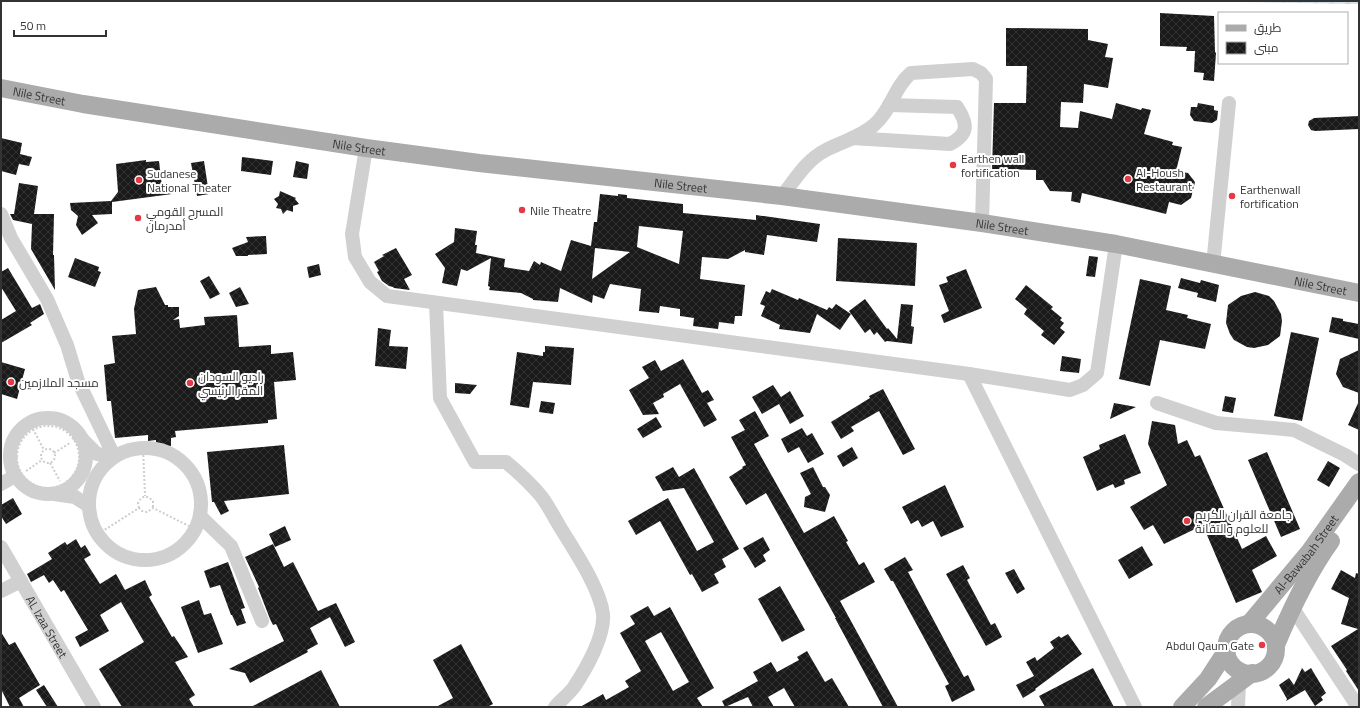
<svg xmlns="http://www.w3.org/2000/svg" width="1360" height="708" viewBox="0 0 1360 708" font-family="'Titillium Web',Cairo,sans-serif">
<defs>
<pattern id="water-waves" width="16" height="10" patternUnits="userSpaceOnUse"><rect width="16" height="10" fill="#cfe2ee"/><path d="M0 5q4-4 8 0t8 0" fill="none" stroke="#b2c2cd"/></pattern>
<pattern id="building-cross-hatch" width="8" height="8" patternUnits="userSpaceOnUse"><rect width="8" height="8" fill="#1a1a1a"/><path d="M0 0l8 8M0 8l8-8" fill="none" stroke="#333"/></pattern>
</defs>
<rect width="100%" height="100%" fill="#fff"/>
<path fill="url(#water-waves)" d="M1174,1H1359V4L1178,1Z"/>
<path fill="url(#building-cross-hatch)" fill-rule="evenodd" d="M1160,13L1214,16L1215,52L1216,53L1214,81L1203,80L1204,73L1194,72L1195,51H1186L1187,47L1160,46Z
M1006,28L1088,29V40L1108,44L1105,57L1113,58L1108,88L1084,84L1083,103L1061,102L1060,127L1078,128L1080,111L1112,119L1116,103L1141,110L1142,108L1151,110L1144,134L1173,142L1172,145L1182,147L1176,171L1188,173L1195,182L1191,198L1181,205L1169,202L1166,214L1082,193L1080,203L1071,201L1072,192L1050,191L1043,180H1036V170L992,169L994,103H1026L1027,66H1006Z
M1198,103L1214,106V110L1218,111L1217,120L1212,123L1194,121L1190,115L1191,107H1197Z
M1359,116V129L1315,131L1311,130L1308,125L1309,121L1314,118Z
M1,138L22,143L20,154L32,157L29,166L19,164L16,175L1,171Z
M242,157L273,161L271,175L241,171Z
M146,160V162L159,161L162,187L172,194L112,202V214L92,215L98,223L82,235L76,225L78,216L71,210L70,203L111,201L118,192L116,164Z
M204,161L209,194L197,196L191,163Z
M296,161L309,164L307,179L293,177Z
M19,183L38,186L34,214H54L53,255H54L55,290L31,249L32,224L13,220L10,214H14Z
M280,191L296,198L295,199L299,204L293,206V212L287,210L283,214L281,209L276,208L278,204L274,199L279,196Z
M600,194L618,196V194L627,195V198L683,204V213L756,220V215L820,224L817,242L767,235L764,255L745,252V250L728,259L702,257L700,279L745,285L742,316H735L734,324L719,322L718,329L693,326L694,318L680,316V309L660,306L659,313L639,311L641,289L610,284L604,299L593,295L592,303L560,288L558,302L533,300V299L521,293L489,290L490,287L488,286L491,258L467,271L461,269L457,286L442,283L445,268L435,254L454,242L455,228L477,231L475,245H477L476,253L505,259L504,267L529,271L534,261L540,265L541,262L561,271L571,240L591,246L594,222H597ZM639,226L683,231L679,264L637,247ZM595,248L630,252L592,279Z
M266,236L267,254L248,255V256H236L232,248L248,242L246,237Z
M838,238L917,243L915,286L836,281Z
M396,248L412,275L404,279L410,290L394,288L393,287L389,286L382,281L377,272L379,271L374,262L384,256L382,255Z
M1089,256L1098,257L1095,277L1086,276Z
M75,258L99,267L98,271L101,272L95,287L68,277Z
M319,264L321,275L309,278L307,267Z
M8,268L32,308L40,304L44,314L30,323L32,325L1,343V320L16,311L1,287V272Z
M966,269L982,308L944,323L941,315L949,311L939,285L948,282L946,277Z
M209,276L220,294L210,299L200,281Z
M1181,278L1200,283L1201,280L1219,285L1216,302L1197,297L1198,293L1178,288Z
M1140,279L1171,286L1166,310L1188,315L1187,318L1211,324L1205,349L1160,340L1150,386L1119,379Z
M1026,285L1053,307L1051,309L1062,318L1060,320L1064,323L1060,328L1065,332L1054,345L1041,335L1044,331L1024,314L1027,309L1015,299Z
M156,287L165,305H168V307H179V316L173,320L179,319L180,328L205,325L204,317L237,315L239,347L271,345V354L293,352L296,380L274,382L277,419L268,420V423L175,431L176,437L171,438V446L156,447V440L148,441V435L115,438L111,401H107L104,365L115,363L112,336L136,334L134,309L138,290Z
M240,287L249,304L236,307L229,293Z
M772,289L798,300L799,298L827,310L829,307L832,309L836,304L851,314L840,330L817,314L810,333L779,329L780,325L761,316L765,306L760,304L766,291L770,293Z
M1255,292L1269,296L1274,301L1281,314L1282,321L1280,336L1268,345L1254,348L1247,347L1234,340L1230,334L1226,323L1228,305L1241,296Z
M865,299L887,329L888,328L897,339L901,304L913,305L911,326L914,327L912,344L887,341L885,342L877,332L874,335L870,329L865,333L849,311Z
M1332,317L1343,319V321L1359,324V339L1329,332Z
M378,328L391,330L389,346L408,347L406,369L375,366Z
M1291,332L1319,338L1302,421L1274,416Z
M545,346L574,348L571,385L533,382L529,408L510,405L517,352L543,356V352H545Z
M1359,350V393L1343,387L1336,374L1340,359Z
M1062,356L1081,359L1079,373L1060,371Z
M683,359L702,393L708,390L714,400L707,403L717,420L704,427L680,384L663,394L664,397L653,403L659,414L643,415L629,390L649,378L642,367L655,360L661,371Z
M1,362L25,369L17,399L1,394Z
M455,383L477,385L470,394L455,393Z
M773,385L781,397L790,391L804,416L790,424L779,404L762,414L752,397Z
M883,389L915,449L903,455L879,411L851,427L854,431L841,439L831,422L870,398L869,396Z
M1225,396L1236,398L1233,413L1222,411Z
M541,401L555,403L553,414L539,412Z
M1359,401V430L1348,425Z
M1114,403L1136,407L1110,419Z
M755,411L769,436L754,444L804,533L834,516L848,541L846,542L859,565L864,562L875,582L840,601L898,707H883L835,618H836L766,493L746,505L729,477L743,468L742,467L746,465L731,437L745,430L739,420Z
M656,417L662,427L643,438L637,429Z
M1152,421L1175,425L1178,444L1187,440L1195,457L1200,455L1242,549L1266,536L1277,556L1252,570L1262,592L1236,603L1204,528L1196,532L1195,529L1164,544L1153,525L1144,530L1130,507L1167,485L1148,444Z
M802,428L807,436L812,433L824,454L808,463L799,447L788,453L781,439Z
M1125,434L1141,473L1124,480L1125,484L1115,488L1113,484L1097,491L1083,457L1100,449L1099,445Z
M284,445L289,494L224,501L229,511L221,515L214,502H212L207,452Z
M852,447L858,458L843,467L837,456Z
M1267,452L1300,529L1281,537L1248,460Z
M1328,461L1340,468L1329,487L1317,480Z
M673,467L679,477L694,468L739,549L722,559L726,567L714,574L719,583L702,592L692,574L690,575L660,521L636,535L628,521L668,498L697,551L714,542L684,488L663,491L655,477Z
M813,467L823,487H825L830,495L825,512L804,507L805,497L811,494L800,473Z
M945,485L964,527L941,537L933,521L922,527L918,520L911,524L902,507Z
M13,498L22,514L6,524L1,516V505Z
M285,526L291,540L275,547L269,534Z
M763,537L770,550L763,555L766,561L755,568L743,548Z
M76,539L81,548L85,545L91,555L84,559L100,584L116,574L125,590L145,580L152,595L149,597L172,637L174,636L188,657L175,662L195,695L189,699L194,707H122L99,669L144,642L121,602L100,615L109,631L80,647L75,637L88,630L64,590L61,592L53,580L49,583L44,575L31,582L27,574L52,559L48,553L65,542L67,545Z
M273,544L284,567L293,562L318,611L336,603L355,642L345,647L330,617L310,628L318,644L307,650L308,652L250,683L245,673L229,669L284,641L276,624L273,625L270,619L258,588L259,587L245,557Z
M1142,546L1153,565L1129,579L1118,560Z
M905,557L913,570L908,572L964,677L968,675L975,690L952,702L945,686L949,684L893,581H891L884,569Z
M228,562L245,608L241,609L246,623L237,626L232,615H231L220,585L210,588L204,571Z
M963,565L970,578L967,580L991,625L995,623L1002,637L986,646L946,574Z
M1014,569L1025,589L1017,594L1005,573Z
M1341,570L1355,578L1356,573L1359,574V691L1346,671L1347,670L1331,646L1358,629L1341,624L1349,598L1331,589Z
M780,586L805,630L782,642L758,599Z
M199,600L204,615L211,613L223,644L198,653L181,607Z
M648,606L654,616L670,607L714,688L697,698L703,707H580L603,694L606,700L629,687L625,681L641,671L620,633L635,624L630,616ZM661,632L689,682L673,691L645,641Z
M1,632L9,645L15,642L40,685L19,698L24,707H10L1,689Z
M1068,634L1082,654L1035,689L1036,690L1023,698L1016,685L1034,676L1026,662L1035,657L1037,661L1054,648L1050,642L1059,636L1061,638Z
M461,644L493,704L487,707H436L453,698L433,660Z
M807,651L825,682L832,678L849,707H795L784,688L768,697L774,707H753L748,697L725,707L722,701L758,681L753,672L771,662L777,672L799,660L797,657Z
M1093,668L1114,707H1045L1039,696Z
M1302,668L1305,672L1311,668L1326,693L1321,697L1323,700L1315,706L1305,690L1286,701L1287,699L1279,685L1289,678L1294,685Z
M321,670L340,707H251Z
M44,685L58,707H47L36,690Z"/>
<g fill="none" stroke-linecap="round" stroke-linejoin="round">
<path stroke="#cdcdcd" stroke-width="2" stroke-dasharray="2 2" stroke-linecap="butt" d="M17 457a31 31 0 1 1 62 0a31 31 0 1 1-62 0Z
M33,429L44,450
M143,447L145,496
M41 456a7 7 0 1 1 14 0a7 7 0 1 1-14 0Z
M54,453L70,443
M50,463L60,481
M26,471L42,460
M139,508L138,503C142,495 147,495 153,501V507
M98,534L139,508L142,511L147,512L153,508L191,527"/>
<g stroke="#d0d0d0" stroke-width="14">
<path d="M852,138L950,144C969,134 968,124 957,107L889,105"/>
<path d="M366,148L352,234L355,257L370,282L387,296L969,374L1070,390L1083,385L1097,373L1116,244"/>
<path d="M782,196C795,180 806,160 826,150C841,142 861,137 874,125C891,111 894,87 911,73L973,69L981,73L986,79L982,223"/>
<path d="M1,214L11,238L47,299L67,345L78,381L114,456L97,454L79,436"/>
<path d="M1213,265L1229,103"/>
<path d="M436,303L440,398L475,462H506C518,472 530,483 541,496C548,505 554,517 560,527C574,550 600,588 603,614C605,636 586,669 574,687C569,694 561,700 555,707"/>
<path d="M969,374L1135,707"/>
<path d="M1157,403L1216,423L1294,430L1345,455L1359,464"/>
<circle cx="48" cy="456" r="38"/>
<circle cx="145" cy="504" r="56"/>
<path d="M1,484L15,476"/>
<path d="M54,494L75,497L89,506"/>
<path d="M200,516L231,546L262,621"/>
<path id="s1" d="M1,547L94,707"/>
<path d="M1,591L21,581"/>
<path d="M1292,607L1358,707"/>
<path d="M1238,707L1239,682"/>
</g>
<g stroke="#ababab" stroke-width="18">
<path id="s2" d="M1,88L83,104L366,148L479,163L782,196L982,223L1116,244L1359,293"/>
<path id="s3" d="M1249,624L1310,551L1359,482"/>
<circle cx="1251" cy="649" r="25"/>
<path d="M1276,645C1291,609 1308,573 1331,541"/>
<path d="M1182,707L1208,679L1227,650"/>
<path d="M1206,707L1252,673"/>
</g>
</g>
<g fill="#e63946" stroke="#fff" stroke-width="1.5">
<circle cx="953" cy="165" r="4"/>
<circle cx="1128" cy="179" r="4"/>
<circle cx="139" cy="180" r="4"/>
<circle cx="1232" cy="196" r="4"/>
<circle cx="522" cy="210" r="4"/>
<circle cx="138" cy="218" r="4"/>
<circle cx="11" cy="382" r="4"/>
<circle cx="190" cy="383" r="4"/>
<circle cx="1187" cy="521" r="4"/>
<circle cx="1262" cy="645" r="4"/>
</g>
<g text-anchor="middle" dominant-baseline="central" stroke-width="4" stroke-linejoin="round" paint-order="stroke">
<g font-size="12" fill="#333" stroke="#fff">
<text stroke="none"><textPath href="#s2" startOffset="39">Nile Street</textPath></text>
<text stroke="none"><textPath href="#s2" startOffset="363">Nile Street</textPath></text>
<text stroke="none"><textPath href="#s2" startOffset="687">Nile Street</textPath></text>
<text stroke="none"><textPath href="#s2" startOffset="1011">Nile Street</textPath></text>
<text stroke="none"><textPath href="#s2" startOffset="1335">Nile Street</textPath></text>
<text stroke="none"><textPath href="#s3" startOffset="90">Al-Bawabah Street</textPath></text>
<text stroke="none"><textPath href="#s1" startOffset="92">AL Izaa Street</textPath></text>
</g>
<g font-size="12" fill="#333" stroke="#fff" text-anchor="start">
<text x="961" y="158">Earthen wall<tspan x="961" dy="14">fortification</tspan></text>
<text x="1136" y="172">Al-Housh<tspan x="1136" dy="14">Restaurant</tspan></text>
<text x="147" y="173">Sudanese<tspan x="147" dy="14">National Theater</tspan></text>
<text x="1240" y="189">Earthenwall<tspan x="1240" dy="14">fortification</tspan></text>
<text x="530" y="210">Nile Theatre</text>
<text x="146" y="211">المسرح القومي<tspan x="146" dy="14">أمدرمان</tspan></text>
<text x="198" y="376">راديو السودان<tspan x="198" dy="14">المقر الرئيسي</tspan></text>
<text x="19" y="382">مسجد الملازمين</text>
<text x="1195" y="514">جامعة القران الكريم<tspan x="1195" dy="14">للعلوم والتقانة</tspan></text>
<text x="1254" y="645" text-anchor="end">Abdul Qaum Gate</text>
</g>
</g>
<rect width="1360" height="708" fill="none" stroke="#333333" stroke-width="4"/>
<rect x="1218" y="12" width="130" height="52" fill="#ffffff" stroke="#adadad"/>
<rect x="1226" y="25" width="20" height="6" fill="#ababab" stroke="#adadad"/>
<text x="1254" y="32" font-size="12" fill="#333333">طريق</text>
<rect x="1226" y="42" width="20" height="12" fill="url(#building-cross-hatch)" stroke="#adadad"/>
<text x="1254" y="52" font-size="12" fill="#333333">مبنى</text>
<path d="M14 30v6h92v-6" fill="none" stroke="#333333" stroke-width="2"/>
<text x="20" y="30" font-size="12" fill="#333333" stroke="#ffffff" stroke-width="3" paint-order="stroke">50 m</text>
</svg>
